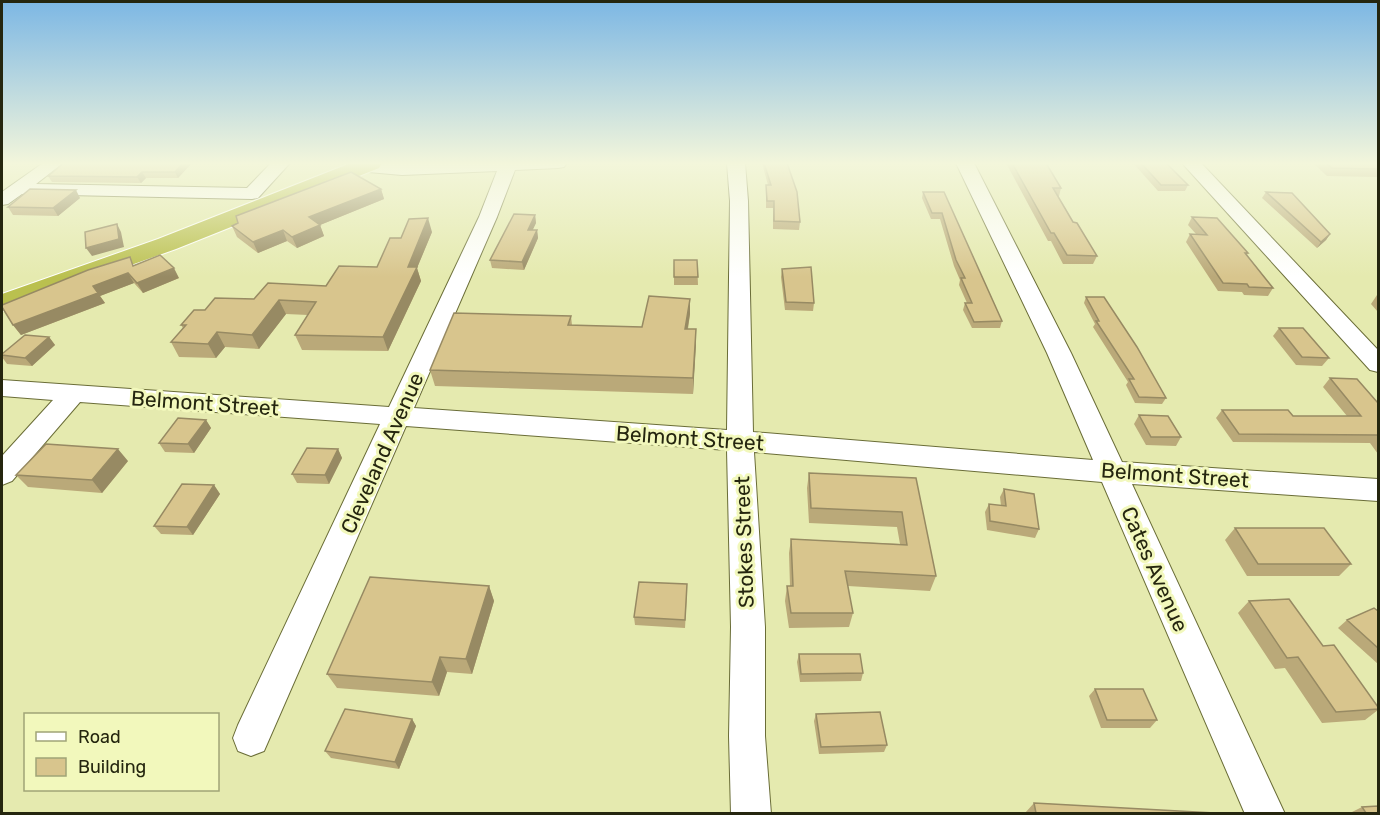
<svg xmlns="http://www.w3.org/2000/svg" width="1380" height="815" viewBox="0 0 1380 815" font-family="Rubik,sans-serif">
<rect width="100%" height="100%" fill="#e5eaaf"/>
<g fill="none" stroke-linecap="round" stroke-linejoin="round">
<defs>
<path id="minor" d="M43,163H63L36,184L247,188L271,163H290L258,198L252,199L22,194L8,204L2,205V192Z
M358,163H567L564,167L558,168L515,170L497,217L414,408L727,430L730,201L727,163H745L748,201L753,432L1093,460L1047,353L956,163H974L1071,353L1122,462L1378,479V501L1132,484L1285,814H1245L1102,482L754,452L765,627V736L771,814H731L729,736L731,627L727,450L406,426L264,751L251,756L238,751L233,738L238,725L380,424L80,402L12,481L2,485V456L53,400L2,396V380L389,407L479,217L497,171L402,175L357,171L354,167Z
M1182,163H1201L1378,350V372L1370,370Z"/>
<path id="highway" d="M351,163H382L379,168L176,249L2,311V294L158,239Z"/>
</defs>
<use href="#minor" stroke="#6a6d37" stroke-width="2"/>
<use href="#highway" stroke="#fff" stroke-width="2"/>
<use href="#minor" fill="#fff" fill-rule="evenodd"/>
<use href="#highway" fill="#bac04f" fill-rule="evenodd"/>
</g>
<path fill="#baa979" d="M64,163H192L178,178H146L141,183L52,182L48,176Z
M762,163H787L800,222L799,230L773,229V208H766V185H768Z
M1006,163H1046L1061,188L1059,196H1058L1073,222L1097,256L1093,264H1063L1051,241H1048Z
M1133,163H1166L1188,185L1185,191H1158Z
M1313,163H1378V177L1327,176Z
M381,189L384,199L320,225L324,236L297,248L287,241L258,253L237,237L232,226Z
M923,192H944L1002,321L1000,328H972L963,310L965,303H967L959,285L960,280L954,266L940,219H931L922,198Z
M1266,192L1330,234L1326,240L1317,248L1262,198Z
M80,198L58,216L13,215L8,207Z
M535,215L536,223L532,230H537L538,238L524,270L492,268L490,260Z
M1192,217L1248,253L1247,255L1273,288L1268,296L1244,295L1242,292L1218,291L1186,242L1190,234H1196L1188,225Z
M432,232L417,268L421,281L388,351L302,350L295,335L308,315L286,314L259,349L225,347L216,358L179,357L171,342L183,328L181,325L205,310L326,286L377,267L401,238Z
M674,260H697L698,285H674Z
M134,265L179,278L143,293L134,283L100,296L105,303L21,335L13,325Z
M782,269L814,303L813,311L785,310L781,277Z
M1377,295H1378V312L1371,304Z
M1086,297L1166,398L1162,404L1135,403L1126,385L1128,382L1093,327L1095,324L1084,303Z
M690,314L688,329H696L693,394L435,386L430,370L571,316L572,325L642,327Z
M1279,328L1329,358L1322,366L1296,365L1273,336Z
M49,337L55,345L32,366L7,364L2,357V354Z
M1330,378L1378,403V454L1370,443L1233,442L1216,418L1222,410L1293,416H1347L1323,387Z
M1139,415L1181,437L1176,446L1146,445L1134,424Z
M206,420L211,428L194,453L165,452L159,443Z
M338,449L342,458L329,484L297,483L292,474Z
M128,461L102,493L28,487L16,475Z
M809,473L916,478L936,576L930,591L848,586L853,613L849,627L789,628L785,601L787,586H790L789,553L791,539L900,544L897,527L809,523L807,488Z
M214,485L220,494L193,535L161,534L154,526Z
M1004,489L1039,529L1035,538L987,530L985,512L989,504L1001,506L1000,497Z
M1235,528L1351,564L1339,576H1247L1225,540Z
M489,586L494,601L472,674L447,672L439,696L337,688L327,674Z
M687,593L685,628L635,625L634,617Z
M1249,601L1323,646L1378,707V710L1365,720L1322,723L1285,668L1275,669L1238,613Z
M1378,611V664L1338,628L1347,620Z
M799,654L863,673L861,681L800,682L797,662Z
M1095,689L1157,720L1150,728H1101L1089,696Z
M816,714L887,745L884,752L819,754L814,721Z
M412,719L416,726L399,769L331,758L325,751Z
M1034,803L1215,813H1025Z
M1362,807L1378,813H1350Z"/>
<path fill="#978a63" d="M183,163H192L178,178L175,172Z
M142,172L146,178L141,183L137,177Z
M381,189L384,199L320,225L324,236L297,248L292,237L309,217Z
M76,190L80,198L58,216L53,208Z
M535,215L536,223L529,238L528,230Z
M428,218L432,232L417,268L421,281L388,351L383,337L408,267Z
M117,224L121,232L124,247L92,256L86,248Z
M283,230L287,241L258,253L253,242Z
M537,230L538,238L524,270L522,262Z
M1330,234L1326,240L1317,248L1321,242Z
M174,268L179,278L143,293L137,283Z
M128,273L134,283L100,296L105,303L21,335L13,325L93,286Z
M690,299V314L685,344V329Z
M279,300L286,314L259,349L252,335Z
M696,329V345L693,394V378Z
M217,332L225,347L216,358L208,344Z
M49,337L55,345L32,366L25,358Z
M206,420L211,428L194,453L188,444Z
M118,449L128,461L102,493L92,480Z
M338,449L342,458L329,484L325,475Z
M214,485L220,494L193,535L187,527Z
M489,586L494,601L472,674L466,659Z
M440,657L447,672L439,696L432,682Z
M412,719L416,726L399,769L395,762Z"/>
<path fill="#d8c58d" stroke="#978a63" stroke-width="1.5" d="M64,163H183L175,172H142L137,177L48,176Z
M764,163H787L797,192L800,222L774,221V201H767L766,185H771Z
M1012,163H1046L1061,188H1053L1073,222L1077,223L1097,256L1067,255L1054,233H1051Z
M1141,163H1166L1188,185H1161Z
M1326,163H1378V169L1332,168Z
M351,172L381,189L309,217L320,225L292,237L283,230L253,242L232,226L238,223L236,216Z
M30,189L76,190L53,208L8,207Z
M923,192H944L1002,321L974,322L965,303H972L961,278H965L956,260L942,213H932Z
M1266,192L1292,193L1330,234L1321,242Z
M514,214L535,215L528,230H537L522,262L490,260Z
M1192,217L1217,218L1248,253H1245L1273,288L1249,287L1247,284L1223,283L1190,234L1207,235Z
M428,218L408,267H417L383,337L295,335L316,302L279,300L252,335L217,332L208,344L171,342L186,325H181L194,310H205L215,298L254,299L268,283L326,286L339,266L377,267L390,238H401L409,219Z
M117,224L119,239L86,248L85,232Z
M160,255L174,268L137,283L128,273L93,286L98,293L13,325L2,307V305L88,270L130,257L133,266Z
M674,260H697L698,277H674Z
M811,267L814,303L786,302L782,269Z
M649,296L690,299L685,329H696L693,378L430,370L454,313L571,316L568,325L642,327Z
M1086,297H1104L1137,347L1166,398L1139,397L1129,379H1134L1096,321H1099Z
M1279,328H1303L1329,358L1302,357Z
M25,335L49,337L25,358L2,355V354Z
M1330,378L1357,379L1378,403V436L1377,435L1239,434L1222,410H1288L1293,416H1361Z
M1139,415L1168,416L1181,437H1151Z
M178,418L206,420L188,444L159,443Z
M46,444L118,449L92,480L16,475Z
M307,448L338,449L325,475L292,474Z
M809,473L916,478L936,576L845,571L853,613H791L787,586H793L791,539L907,545L902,512L811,508Z
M182,484L214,485L187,527L154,526Z
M1004,489L1034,494L1039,529L990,521L989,504L1006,506Z
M1235,528H1324L1351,564H1258Z
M370,577L489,586L466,659L440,657L432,682L327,674Z
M639,582L687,584L685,620L634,617Z
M1289,599L1323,646L1334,645L1378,707V709L1336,712L1298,657L1287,658L1249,601Z
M1374,608L1378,611V648L1347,620Z
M799,654H860L863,673L801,674Z
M1095,689H1143L1157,720H1107Z
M345,709L412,719L395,762L325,751Z
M880,712L887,745L821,747L816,714Z
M1034,803L1215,813H1036Z
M1378,806V813H1366L1362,807Z"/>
<linearGradient id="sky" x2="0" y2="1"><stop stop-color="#7cb7e4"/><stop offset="0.59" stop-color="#f3f6db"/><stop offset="1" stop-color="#f3f6db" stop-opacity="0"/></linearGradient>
<rect width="1380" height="277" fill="url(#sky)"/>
<g text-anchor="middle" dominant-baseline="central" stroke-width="6" stroke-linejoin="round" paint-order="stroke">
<g font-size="21" fill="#25260f" stroke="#f2f8bc">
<text transform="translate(205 403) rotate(4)">Belmont Street</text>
<text transform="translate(690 438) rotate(4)">Belmont Street</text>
<text transform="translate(382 453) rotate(-66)">Cleveland Avenue</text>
<text transform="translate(1175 475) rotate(4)">Belmont Street</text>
<text transform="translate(744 542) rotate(-92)">Stokes Street</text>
<text transform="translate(1155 569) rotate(66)">Cates Avenue</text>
</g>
</g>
<rect width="1380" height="815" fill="none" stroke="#25260f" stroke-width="6"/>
<rect x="24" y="713" width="195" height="78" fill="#f2f8bc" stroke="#a0a477" stroke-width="1.5"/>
<rect x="36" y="732" width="30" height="9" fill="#ffffff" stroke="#a0a477" stroke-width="1.5"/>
<text x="78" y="743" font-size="18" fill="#25260f">Road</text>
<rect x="36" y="758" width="30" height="18" fill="#d8c58d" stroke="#a0a477" stroke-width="1.5"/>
<text x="78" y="773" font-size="18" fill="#25260f">Building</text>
</svg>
